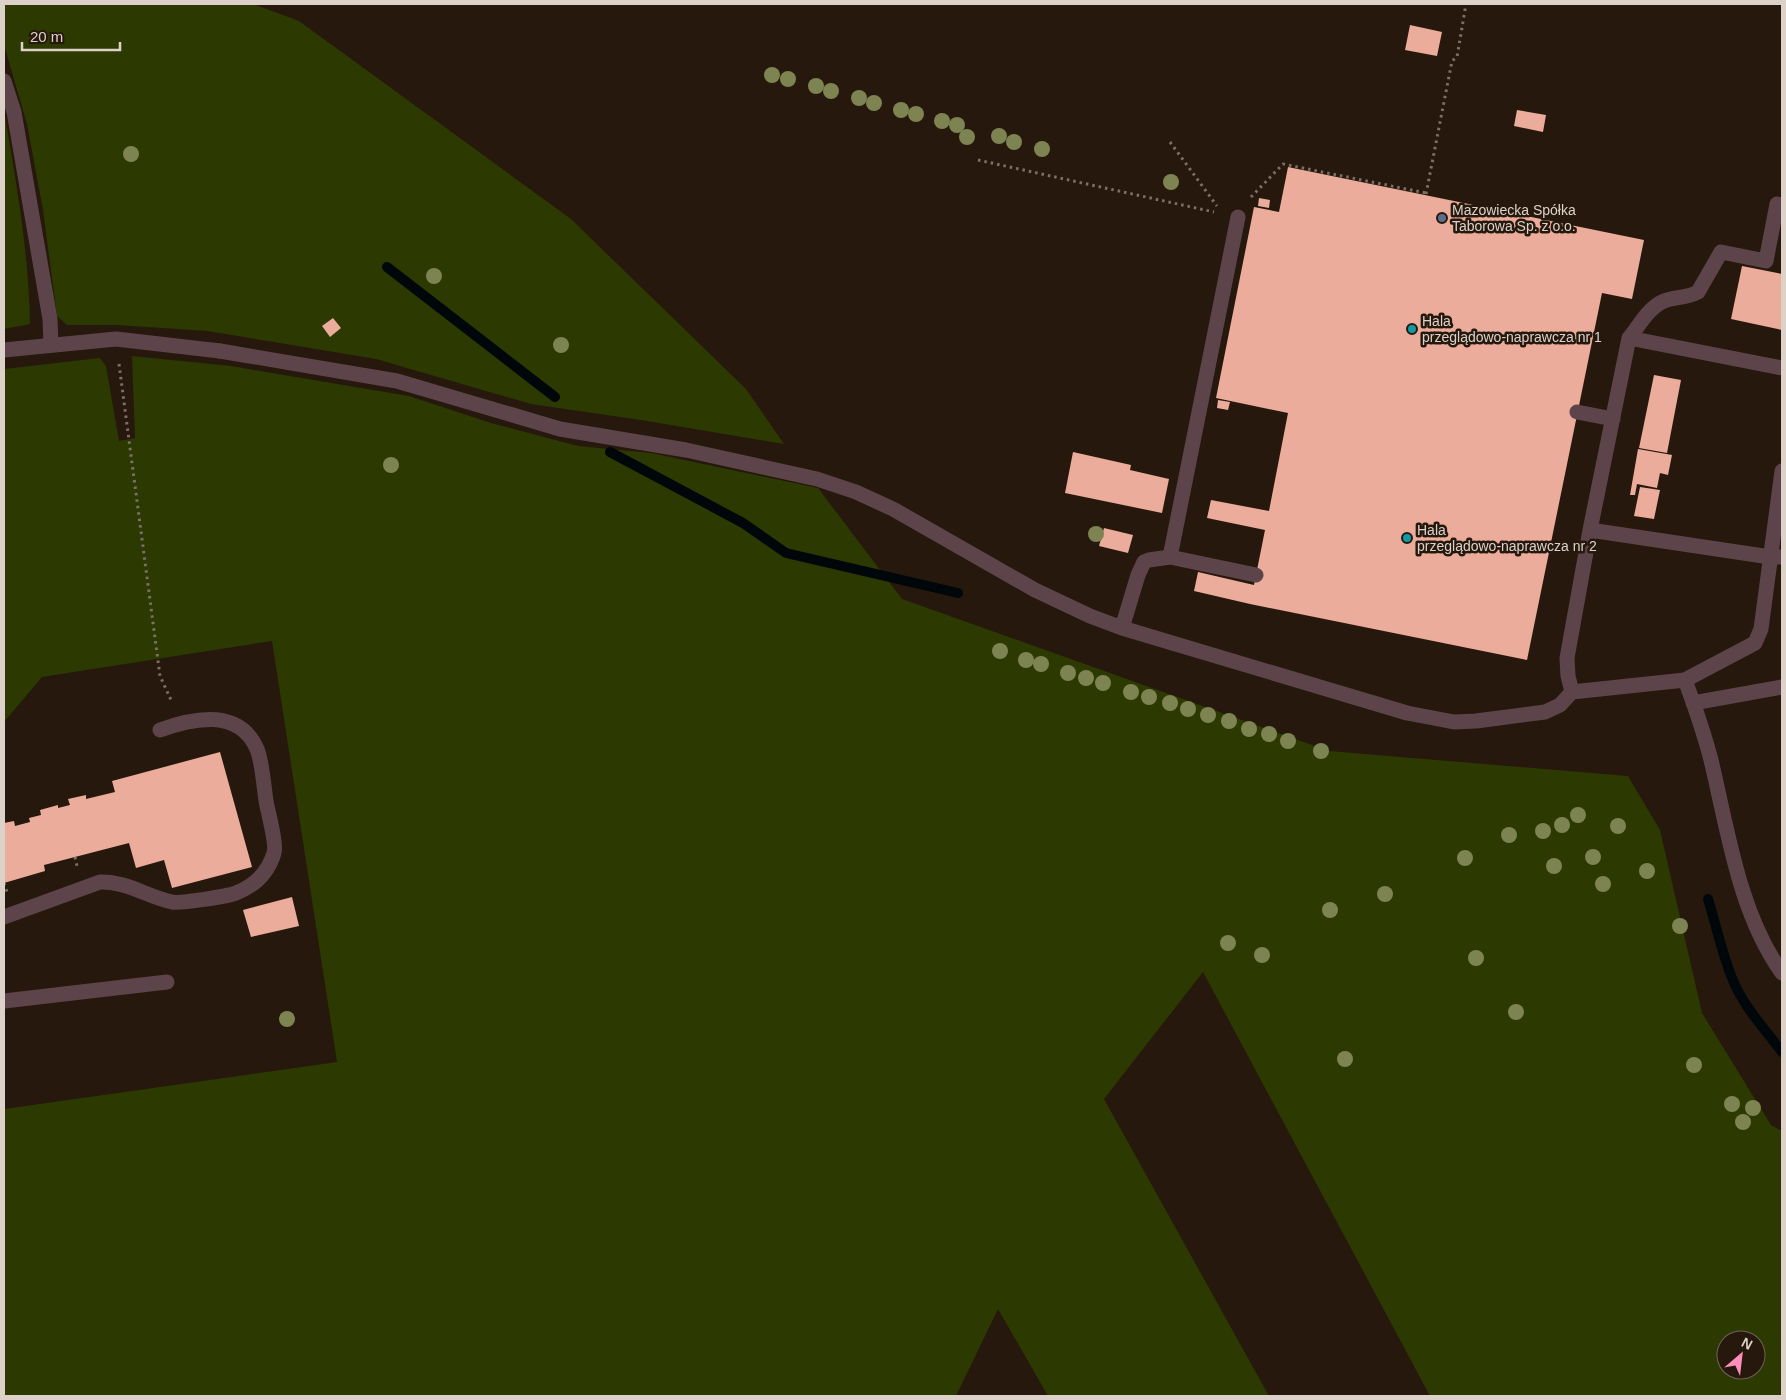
<svg xmlns="http://www.w3.org/2000/svg" width="1786" height="1400" viewBox="0 0 1786 1400" font-family="Helvetica,sans-serif">
<rect width="100%" height="100%" fill="#26180c"/>
<path fill="#2c3901" fill-rule="evenodd" d="M4,4H253L299,21L571,219L746,389L784,444L641,420L531,404L376,359L207,331L117,325H67L57,316L43,210L27,124L4,45Z
M4,110C16,181 29,253 30,324L4,329Z
M132,356L231,366L409,396L491,423L578,446L651,453L818,488L902,599L1329,751L1628,776L1660,830L1702,1013L1771,1125L1782,1131V1396H1430L1203,972L1104,1099L1269,1396H1048L998,1309L956,1396H4V1109L337,1062L272,641L42,677L4,722V369L100,358L106,366L119,441L135,438ZM1726,1340H1756V1370H1726Z"/>
<g fill="none" stroke-linecap="round" stroke-linejoin="round">
<path stroke="#00070b" stroke-width="10" d="M387,267L555,397
M610,452L743,523L786,553L958,593
M1708,899C1716,925 1722,953 1732,978C1743,1006 1764,1028 1782,1052"/>
</g>
<path fill="#ebac9b" d="M1410,25L1442,32L1437,56L1405,50Z
M1517,110L1546,115L1543,132L1514,126Z
M1288,167L1644,240L1632,299L1602,293L1527,660L1250,604L1194,591L1198,572L1254,585L1265,530L1207,518L1211,500L1269,511L1288,413L1216,398L1254,207L1279,212Z
M1259,198L1270,200L1269,208L1258,206Z
M1742,266L1782,274V330L1731,319Z
M333,318L341,328L330,337L322,326Z
M1654,375L1681,380L1667,453L1639,448Z
M1218,400L1230,402L1228,410L1217,408Z
M1638,449L1672,455L1668,475L1660,473L1657,488L1637,484L1635,495H1630Z
M1073,452L1131,465L1130,470L1169,479L1162,513L1065,493Z
M1640,487L1660,490L1654,519L1634,516Z
M1104,528L1133,535L1128,553L1099,546Z
M220,752L252,867L172,888L164,860L136,868L129,843L44,865L45,871L4,883V823L14,821L15,826L30,822L29,818L41,815L40,810L58,805V808L70,805L68,799L86,795V799L115,792L112,781Z
M292,897L299,926L251,937L243,910Z"/>
<g fill="none" stroke-linecap="round" stroke-linejoin="round">
<path stroke="#7c7066" stroke-width="3" stroke-dasharray="2.5 4" stroke-linecap="butt" d="M1170,142L1217,206
M978,160L1214,212
M1426,194L1452,61L1457,57L1466,4
M1251,197L1283,164L1426,193
M119,364L160,676L171,700
M75,857L77,866
M4,883L7,892"/>
<path stroke="#5d444a" stroke-width="15" d="M4,81L14,112L50,319L51,345
M1629,338C1639,326 1649,307 1664,301C1675,297 1687,298 1698,292L1721,252L1766,261L1777,204L1782,205
M220,351L397,381L560,429L686,450L817,479L856,492L893,509L1035,590L1090,616L1122,628L1407,713L1454,722L1476,721L1545,712L1560,705L1572,692L1685,680L1755,643L1761,629L1782,471
M1782,368L1629,338L1590,530L1770,557H1782
M1577,412L1613,419
M1170,557L1238,217
M1122,628L1138,575L1144,562L1149,560L1170,557L1256,575
M1685,680C1695,707 1704,733 1711,760C1728,831 1739,913 1782,973
M1572,692L1568,676L1567,658L1590,530
M1693,703L1782,687
M4,917L100,882C126,881 148,897 172,902C179,904 229,896 236,893C254,886 268,873 274,853C277,845 268,812 266,801C264,787 262,761 257,749C239,708 193,718 160,730
M4,1001L167,982"/>
<path stroke="#5d444a" stroke-width="15" d="M4,350L116,339L220,351"/>
</g>
<g fill="#7d8452">
<circle cx="772" cy="75" r="8"/>
<circle cx="788" cy="79" r="8"/>
<circle cx="816" cy="86" r="8"/>
<circle cx="831" cy="91" r="8"/>
<circle cx="859" cy="98" r="8"/>
<circle cx="874" cy="103" r="8"/>
<circle cx="901" cy="110" r="8"/>
<circle cx="916" cy="114" r="8"/>
<circle cx="942" cy="121" r="8"/>
<circle cx="957" cy="125" r="8"/>
<circle cx="999" cy="136" r="8"/>
<circle cx="967" cy="137" r="8"/>
<circle cx="1014" cy="142" r="8"/>
<circle cx="1042" cy="149" r="8"/>
<circle cx="131" cy="154" r="8"/>
<circle cx="1171" cy="182" r="8"/>
<circle cx="434" cy="276" r="8"/>
<circle cx="561" cy="345" r="8"/>
<circle cx="391" cy="465" r="8"/>
<circle cx="1096" cy="534" r="8"/>
<circle cx="1000" cy="651" r="8"/>
<circle cx="1026" cy="660" r="8"/>
<circle cx="1041" cy="664" r="8"/>
<circle cx="1068" cy="673" r="8"/>
<circle cx="1086" cy="678" r="8"/>
<circle cx="1103" cy="683" r="8"/>
<circle cx="1131" cy="692" r="8"/>
<circle cx="1149" cy="697" r="8"/>
<circle cx="1170" cy="703" r="8"/>
<circle cx="1188" cy="709" r="8"/>
<circle cx="1208" cy="715" r="8"/>
<circle cx="1229" cy="721" r="8"/>
<circle cx="1249" cy="729" r="8"/>
<circle cx="1269" cy="734" r="8"/>
<circle cx="1288" cy="741" r="8"/>
<circle cx="1321" cy="751" r="8"/>
<circle cx="1578" cy="815" r="8"/>
<circle cx="1562" cy="825" r="8"/>
<circle cx="1618" cy="826" r="8"/>
<circle cx="1543" cy="831" r="8"/>
<circle cx="1509" cy="835" r="8"/>
<circle cx="1593" cy="857" r="8"/>
<circle cx="1465" cy="858" r="8"/>
<circle cx="1554" cy="866" r="8"/>
<circle cx="1647" cy="871" r="8"/>
<circle cx="1603" cy="884" r="8"/>
<circle cx="1385" cy="894" r="8"/>
<circle cx="1330" cy="910" r="8"/>
<circle cx="1680" cy="926" r="8"/>
<circle cx="1228" cy="943" r="8"/>
<circle cx="1262" cy="955" r="8"/>
<circle cx="1476" cy="958" r="8"/>
<circle cx="1516" cy="1012" r="8"/>
<circle cx="287" cy="1019" r="8"/>
<circle cx="1345" cy="1059" r="8"/>
<circle cx="1694" cy="1065" r="8"/>
<circle cx="1732" cy="1104" r="8"/>
<circle cx="1753" cy="1108" r="8"/>
<circle cx="1743" cy="1122" r="8"/>
</g>
<circle fill="#5c6f8a" stroke="#26180c" stroke-width="2" cx="1442" cy="218" r="5"/>
<g fill="#0f9aa8" stroke="#26180c" stroke-width="2">
<circle cx="1412" cy="329" r="5"/>
<circle cx="1407" cy="538" r="5"/>
</g>
<g text-anchor="middle" dominant-baseline="central" stroke-width="5" stroke-linejoin="round" paint-order="stroke">
<g font-size="14" fill="#dcd2ca" stroke="#26180c" text-anchor="start">
<text x="1452" y="210">Mazowiecka Spółka<tspan x="1452" dy="16">Taborowa Sp. z o.o.</tspan></text>
<text x="1422" y="321">Hala<tspan x="1422" dy="16">przeglądowo-naprawcza nr 1</tspan></text>
<text x="1417" y="530">Hala<tspan x="1417" dy="16">przeglądowo-naprawcza nr 2</tspan></text>
</g>
</g>
<rect width="1786" height="1400" fill="none" stroke="#dcd2ca" stroke-width="10"/>
<g transform="translate(1741 1355) rotate(28)"><circle r="24" fill="#26180c" stroke="#6f6258"/>
<path d="M0-4L9 19L0 12L-9 19Z" fill="#ff8eba"/>
<text y="-8" font-size="14" font-weight="bold" text-anchor="middle" fill="#dcd2ca">N</text>
</g>
<path d="M22 42v8h98v-8" fill="none" stroke="#dcd2ca" stroke-width="2.5"/>
<text x="30" y="42" font-size="15" fill="#dcd2ca" stroke="#26180c" stroke-width="4" paint-order="stroke">20 m</text>
</svg>
